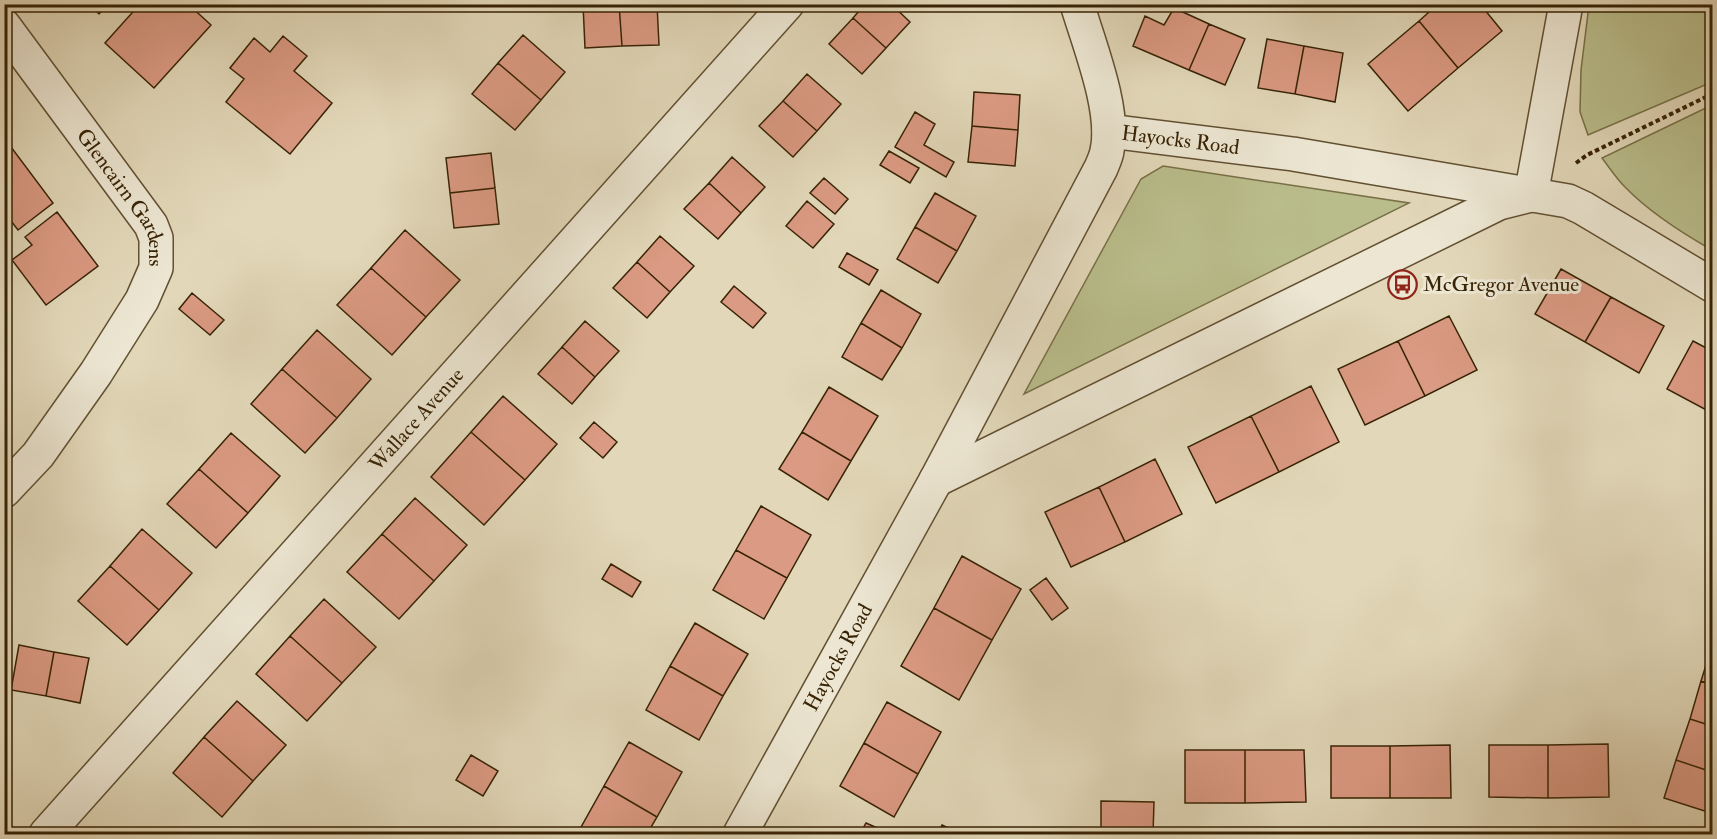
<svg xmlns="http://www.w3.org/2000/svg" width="1717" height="839" viewBox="0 0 1717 839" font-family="'IM FELL Double Pica',serif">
<rect width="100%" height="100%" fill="#e2d8b9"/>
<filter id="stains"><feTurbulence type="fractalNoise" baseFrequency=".00333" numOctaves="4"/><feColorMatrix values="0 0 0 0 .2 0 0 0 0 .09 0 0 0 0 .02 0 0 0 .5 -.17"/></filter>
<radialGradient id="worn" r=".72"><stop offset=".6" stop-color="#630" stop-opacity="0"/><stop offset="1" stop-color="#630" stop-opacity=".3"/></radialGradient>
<path fill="#b9bd8b" stroke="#787048" stroke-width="1.5" d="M1589,5H1712V82L1588,135L1580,112L1581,70Z
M1712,105V250C1682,233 1650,213 1625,187C1616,178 1609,167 1602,158Z
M1163,166L1409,203L1024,394L1141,179Z"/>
<path fill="#db9a83" stroke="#372305" stroke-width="1.5" d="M89,4H108L99,14Z
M140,4H188L211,25L154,88L105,43Z
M583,4H619L622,46L585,48Z
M619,4H657L659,45L622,46Z
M865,4H891L910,22L886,48L853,18Z
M1438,4H1480L1502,31L1458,68L1419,21Z
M1174,8L1209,24L1189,70L1133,46L1145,16L1164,25Z
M853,18L886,48L862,74L829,44Z
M1419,21L1458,68L1408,111L1368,64Z
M1209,24L1245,39L1225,85L1189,70Z
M523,35L565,72L541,100L498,63Z
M283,36L307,56L294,71L332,103L290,154L226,102L244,79L230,68L254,38L270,52Z
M1267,39L1304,46L1295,94L1258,88Z
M1304,46L1343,53L1335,102L1295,94Z
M498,63L541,100L515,130L472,94Z
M807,74L841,104L817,131L783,101Z
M974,92L1020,95L1018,130L972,126Z
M783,101L817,131L793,157L759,126Z
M915,112L935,124L924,145L954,162L946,177L895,147Z
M972,126L1018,130L1015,166L968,162Z
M8,143L53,203L18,230L4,212V146Z
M889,151L919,168L910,183L880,165Z
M491,153L495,188L450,193L446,158Z
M732,157L765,187L741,213L709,183Z
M824,178L848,199L835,214L810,193Z
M709,183L741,213L718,239L684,209Z
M495,188L499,224L454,228L450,193Z
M935,193L976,216L957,251L915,227Z
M807,201L834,224L813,248L786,226Z
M57,212L98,266L46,305L12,260L32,245L25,237Z
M915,227L957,251L938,283L897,259Z
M405,230L460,280L426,317L371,268Z
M660,236L694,266L670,292L637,262Z
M847,253L878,270L869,285L839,267Z
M637,262L670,292L647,318L613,288Z
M371,268L426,317L392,355L337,305Z
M1561,269L1611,297L1585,342L1535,314Z
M734,286L766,313L753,328L721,302Z
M881,290L921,314L902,348L861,323Z
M192,293L224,320L210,335L179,309Z
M1611,297L1664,326L1639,373L1585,342Z
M1449,316L1477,370L1425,396L1398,341Z
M585,321L619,351L595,377L562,347Z
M861,323L902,348L882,380L842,357Z
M317,330L371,379L337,418L282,369Z
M1398,341L1425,396L1365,425L1338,369Z
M1693,341L1712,351V413L1667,389Z
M562,347L595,377L572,404L538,374Z
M282,369L337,418L305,453L251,404Z
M1311,386L1339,442L1279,472L1251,416Z
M829,387L878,416L851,461L802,432Z
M503,396L557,444L525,480L471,432Z
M1251,416L1279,472L1216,503L1188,447Z
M594,422L617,442L603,458L580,438Z
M471,432L525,480L484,525L431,477Z
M802,432L851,461L828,500L779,469Z
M231,433L280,476L248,513L199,469Z
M1155,459L1182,514L1125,542L1099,487Z
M199,469L248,513L216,548L167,504Z
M1099,487L1125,542L1071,567L1045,512Z
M415,498L467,545L434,581L382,534Z
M761,506L811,535L787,578L736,550Z
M142,529L192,573L159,610L110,566Z
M382,534L434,581L399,619L347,572Z
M736,550L787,578L764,619L713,590Z
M962,556L1021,589L992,640L934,608Z
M611,564L641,582L632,597L602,579Z
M110,566L159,610L127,645L78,601Z
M1046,578L1068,608L1052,620L1030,590Z
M324,599L376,647L342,683L290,636Z
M934,608L992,640L959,700L901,666Z
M695,623L748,654L723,696L670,666Z
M290,636L342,683L307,721L256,674Z
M19,645L54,652L46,696L11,690Z
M1712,646V685L1701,681Z
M54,652L89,658L80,703L46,696Z
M670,666L723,696L699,740L646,710Z
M1701,681L1712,685V726L1690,719Z
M237,701L286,745L253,781L204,737Z
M887,702L941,732L918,774L864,743Z
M1690,719L1712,726V772L1676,760Z
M204,737L253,781L222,817L173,773Z
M629,742L682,772L657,817L604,786Z
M864,743L918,774L894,817L840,786Z
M1608,744L1609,797L1548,798V745Z
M1450,745L1451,798H1390V746Z
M1489,745H1548V798L1489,797Z
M1331,746H1390V798H1331Z
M1185,750H1245V803H1185Z
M1245,750H1304L1306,802L1245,803Z
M471,755L498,771L483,796L456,780Z
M1676,760L1712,772V807L1711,813L1664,798Z
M604,786L657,817L647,834H590L580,829Z
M1101,801L1154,802L1153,834H1101Z
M866,823L891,834H860Z
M942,825L961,834H938Z
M129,831L174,833V834H129Z"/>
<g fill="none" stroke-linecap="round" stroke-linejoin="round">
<defs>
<g id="minor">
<path id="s1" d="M4,26L151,225L156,238V268L142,300L96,373L38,455L4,491"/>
<path id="s2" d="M1109,131L1293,154L1568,201L1583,208L1712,285"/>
<path d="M1531,195L1566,4"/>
<path d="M936,480L1499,203L1531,195"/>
<path id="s3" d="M46,834L787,4"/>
<path id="s4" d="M740,834L936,480L1101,168C1103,163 1106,157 1107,151C1116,111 1089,44 1077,4"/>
</g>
</defs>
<use href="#minor" stroke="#625032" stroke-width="36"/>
<path stroke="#372305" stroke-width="4" stroke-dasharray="4.5 3" stroke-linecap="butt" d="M1576,163L1587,155L1712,94"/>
<use href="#minor" stroke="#ece6d2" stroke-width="33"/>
</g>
<defs>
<symbol id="bus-ring" viewBox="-11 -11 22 22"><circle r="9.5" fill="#ece6d2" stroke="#8f2418" stroke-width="1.5"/><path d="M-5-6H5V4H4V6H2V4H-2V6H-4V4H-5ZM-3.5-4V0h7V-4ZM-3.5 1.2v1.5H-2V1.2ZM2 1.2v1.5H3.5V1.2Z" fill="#8f2418"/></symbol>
</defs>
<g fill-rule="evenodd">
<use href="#bus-ring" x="1386" y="268" width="33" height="33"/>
</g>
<g text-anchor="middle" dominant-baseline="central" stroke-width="6" stroke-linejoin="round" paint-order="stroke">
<g font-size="21" fill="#372305" stroke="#ece6d2">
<text stroke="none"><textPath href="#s2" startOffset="72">Hayocks Road</textPath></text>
<text stroke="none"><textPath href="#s1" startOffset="210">Glencairn Gardens</textPath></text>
<text stroke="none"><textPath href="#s3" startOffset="556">Wallace Avenue</textPath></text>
<text stroke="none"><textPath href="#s4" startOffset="202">Hayocks Road</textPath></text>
</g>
<g font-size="21" fill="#372305" stroke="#ece6d2" text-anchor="start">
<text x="1423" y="284">McGregor Avenue</text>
</g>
</g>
<rect width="1717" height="839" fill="none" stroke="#e2d8b9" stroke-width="24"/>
<rect x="6" y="6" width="1705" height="827" fill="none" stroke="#372305" stroke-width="3"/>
<rect x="12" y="12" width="1693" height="815" fill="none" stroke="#372305" stroke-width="1.5"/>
<rect width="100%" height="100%" filter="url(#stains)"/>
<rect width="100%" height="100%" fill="url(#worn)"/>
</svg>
